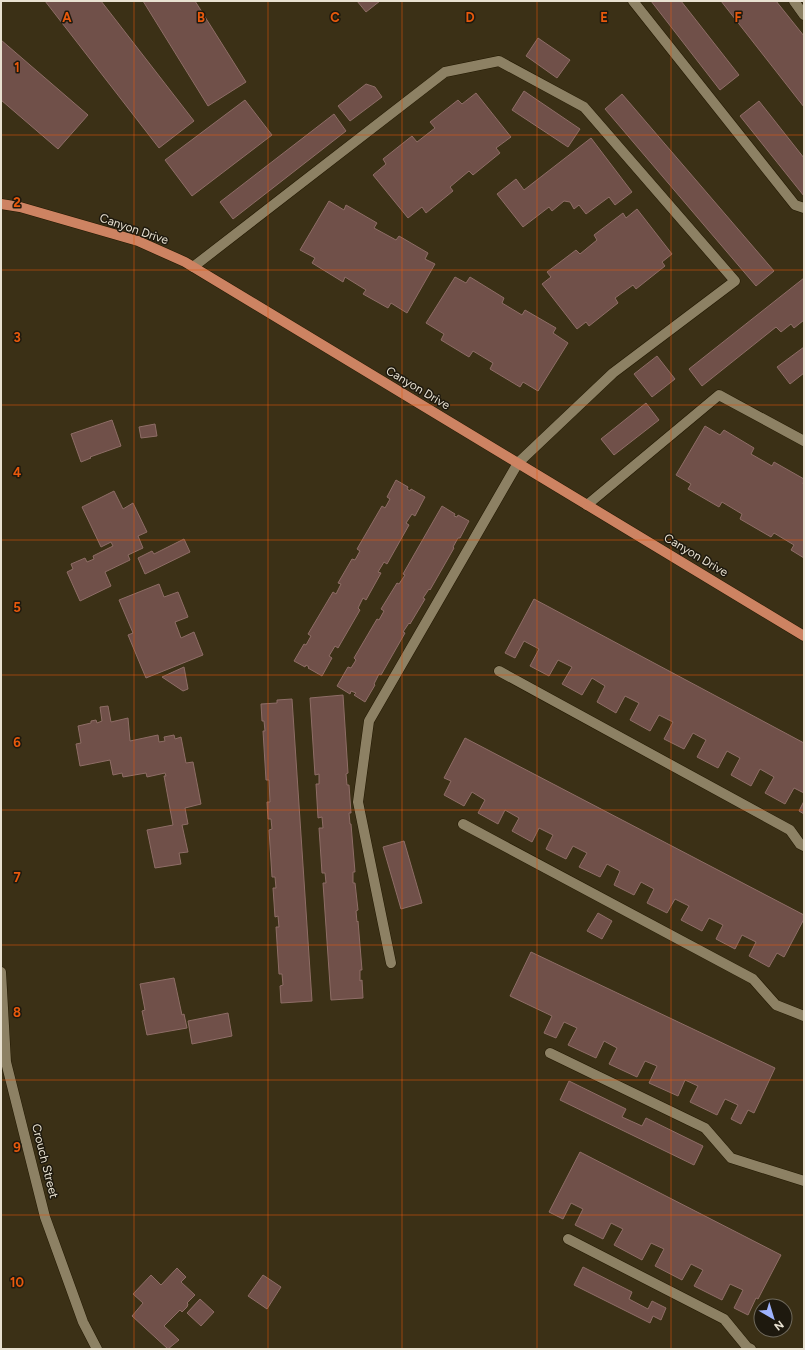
<svg xmlns="http://www.w3.org/2000/svg" width="805" height="1350" viewBox="0 0 805 1350" font-family="Figtree,sans-serif">
<rect width="100%" height="100%" fill="#3b3016"/>
<path fill="#705049" stroke="#8e6d66" d="M45,1H101L194,121L159,148Z
M143,1H195L246,82L208,106Z
M357,1H380L366,12Z
M651,1H681L739,75L720,90Z
M721,1H776L804,36V107Z
M538,38L570,60L557,78L526,56Z
M1,40L88,115L58,149L1,100Z
M366,84L375,87L382,97L350,121L338,106Z
M524,91L580,129L568,147L512,110Z
M476,93L511,137L496,148L500,153L473,175L469,171L450,187L453,191L426,213L422,207L408,218L373,175L386,164L383,159L412,136L417,142L435,128L430,122L458,100L462,104Z
M622,94L774,271L756,286L605,109Z
M245,100L272,135L192,196L165,160Z
M759,101L804,158V196L740,116Z
M334,114L346,131L233,219L220,202Z
M591,138L632,192L615,205L609,197L586,214L579,205L574,209L570,202L564,201L552,211L549,207L523,227L497,194L516,179L524,190Z
M329,201L344,210L346,205L377,223L374,228L396,240L399,236L428,253L425,259L435,264L407,313L391,303L388,308L363,294L366,290L345,277L343,282L312,263L315,258L300,250Z
M637,209L672,254L662,262L665,266L636,289L633,285L615,298L618,303L589,326L586,322L577,329L542,284L551,277L547,272L576,250L580,254L597,240L594,235L623,213L626,218Z
M455,277L466,283L470,277L504,298L502,303L522,315L525,310L556,328L553,333L568,343L538,391L523,382L520,387L490,369L493,363L473,351L469,357L441,340L444,334L426,323Z
M804,278V320L794,328L791,324L781,332L776,327L702,386L689,369Z
M804,347V373L790,384L777,367Z
M657,356L675,379L652,397L634,374Z
M646,403L659,420L614,455L601,439Z
M112,420L121,446L90,457L91,458L81,462L71,434Z
M155,424L157,436L141,438L139,427Z
M705,426L720,435L724,430L754,448L751,454L772,466L774,462L804,479L803,484L804,485V558L791,550L794,545L774,533L771,537L740,519L742,514L722,502L719,507L688,489L691,484L676,475Z
M396,480L408,487L407,489L410,491L411,489L425,497L415,516L412,514L406,523L409,525L387,564L384,562L378,572L381,573L366,600L363,598L358,608L360,610L338,648L335,646L329,656L332,658L322,676L308,668L309,667L306,665L305,667L294,661L304,644L306,645L311,636L308,634L333,592L336,594L341,584L338,583L352,559L355,560L360,551L357,549L382,506L385,508L390,499L387,497Z
M114,491L123,509L133,503L147,532L138,536L143,548L128,555L130,560L105,572L111,586L80,601L67,572L73,569L71,564L85,558L87,562L94,559L93,556L113,546L111,542L101,547L82,507Z
M442,506L455,514L454,516L457,517L458,515L469,521L460,538H458L453,547L454,548L430,590L429,589L423,598L425,599L410,624L409,623L403,632L405,633L381,675L379,674L374,684L375,685L365,702L354,695L356,693L351,691L350,694L337,686L348,667L351,668L356,660L354,658L377,619L379,620L384,611L381,609L397,583L399,584L405,575L403,574Z
M184,539L190,552L145,574L138,558L152,551L154,554Z
M159,584L164,597L178,592L188,617L175,622L181,638L194,632L203,655L146,678L128,635L133,633L119,600Z
M534,599L804,743V793L794,788L785,804L765,793L774,777L760,769L751,786L731,775L740,758L727,751L718,768L697,757L706,740L693,733L684,749L664,739L673,722L659,715L650,731L630,720L639,703L625,696L616,713L597,702L605,686L592,678L582,695L562,684L572,667L558,660L549,676L530,666L539,649L524,641L515,658L505,653Z
M184,667L188,689L183,691L162,677Z
M343,695L348,773L346,774L347,785H349L351,813H349L350,824H351L355,872H353V883H355L358,910L356,911L357,922L358,921L362,970H360V981L362,980L363,998L331,1000L323,883H326L325,873H322L319,828H323L322,817L318,818L316,784H319V774L315,775L310,698Z
M292,699L312,1001L281,1003L280,986L283,985L282,974H279L276,927H279L278,916L275,917L273,888H276L275,877H272L269,830L272,829L271,819H268L267,802H270L269,780H266L263,731H265L264,721H262L261,704L277,703V700Z
M108,706L111,722L128,718L130,741L158,735L159,742L165,741L164,737L174,735L175,739L181,737L186,763L193,762L201,804L185,808L188,824L182,825L188,852L179,853L181,864L155,868L147,830L173,825L164,776H166L165,773L147,777L146,773L123,777L122,773L113,775L110,760L80,766L76,744L81,743L78,726L91,723V721L96,720L97,723L102,721L100,707Z
M465,738L804,915V919L784,957L777,953L769,967L749,956L756,942L742,935L735,949L716,939L723,925L709,918L702,931L681,920L689,906L675,899L667,913L647,903L654,889L641,882L634,895L614,885L620,871L607,864L600,877L579,867L587,853L573,846L566,859L546,849L553,835L539,828L532,842L512,831L519,818L505,810L498,824L478,813L485,800L472,792L464,806L444,795L451,781L444,778Z
M804,801V814L799,811Z
M404,841L422,903L401,909L383,847Z
M598,913L612,921L602,939L587,931Z
M531,952L775,1068L754,1113L748,1110L741,1124L731,1119L738,1105L725,1099L717,1115L690,1102L698,1086L685,1080L678,1096L649,1083L657,1066L645,1061L637,1077L609,1064L617,1048L604,1041L596,1058L568,1045L577,1028L564,1022L556,1038L544,1033L552,1016L510,996Z
M174,978L182,1015L184,1014L187,1028L147,1035L142,1011L145,1010L140,984Z
M228,1013L232,1036L192,1044L188,1021Z
M569,1081L626,1109L622,1117L642,1126L646,1118L703,1146L694,1165L560,1100Z
M580,1152L781,1255L758,1299L756,1298L748,1315L734,1308L743,1290L730,1284L722,1300L694,1286L703,1270L691,1264L682,1280L655,1266L664,1249L651,1243L642,1260L614,1245L623,1229L611,1223L603,1239L575,1225L583,1209L571,1203L563,1219L549,1212Z
M583,1267L632,1292L629,1299L648,1309L652,1301L666,1308L661,1320L653,1316L650,1323L574,1285Z
M177,1268L186,1277L181,1282L195,1295L187,1303L188,1304L187,1307L182,1312L180,1310L164,1326L179,1340L168,1349L132,1316L143,1303L133,1294L151,1275L161,1285Z
M263,1275L281,1287L267,1309L248,1296Z
M200,1299L214,1312L201,1326L187,1313Z"/>
<g fill="none" stroke-linecap="round" stroke-linejoin="round">
<defs>
<path id="minor" d="M633,1L795,205L804,208
M794,1L804,15
M193,267L445,72L499,61L584,107L735,281L613,373L518,463L369,721L358,802L391,963
M587,505L719,395L804,441
M499,671L790,830L800,844L804,846
M463,824L753,979L776,1005L804,1016
M1,972L6,1062L45,1217L83,1322L97,1349
M550,1053L705,1128L731,1158L804,1181
M568,1239L724,1319L747,1347L751,1349"/>
<path id="major" d="M1,204L20,207L138,241L185,262L804,636"/>
</defs>
<use href="#minor" stroke="#221800" stroke-width="11"/>
<use href="#major" stroke="#221800" stroke-width="11"/>
<use href="#minor" stroke="#8d8164" stroke-width="10"/>
<use href="#major" stroke="#cd8362" stroke-width="10"/>
</g>
<path fill="none" stroke="#e8590c" stroke-width="1" stroke-opacity="0.55" d="M134,1V1349M268,1V1349M402,1V1349M537,1V1349M671,1V1349M1,135H804M1,270H804M1,405H804M1,540H804M1,675H804M1,810H804M1,945H804M1,1080H804M1,1215H804"/>
<g text-anchor="middle" dominant-baseline="central" stroke-width="3" stroke-linejoin="round" paint-order="stroke">
<g font-size="12" fill="#e8e1d1" stroke="#1e190e">
<text transform="translate(134 229) rotate(19)">Canyon Drive</text>
<text transform="translate(418 388) rotate(31)">Canyon Drive</text>
<text transform="translate(696 555) rotate(31)">Canyon Drive</text>
<text transform="translate(45 1161) rotate(76)">Crouch Street</text>
</g>
</g>
<g font-size="13" text-anchor="middle" font-weight="bold" fill="#e8590c" stroke="#1e190e" stroke-width="3" stroke-linejoin="round" paint-order="stroke">
<text x="67" y="22">A</text>
<text x="201" y="22">B</text>
<text x="335" y="22">C</text>
<text x="470" y="22">D</text>
<text x="604" y="22">E</text>
<text x="738" y="22">F</text>
<text x="17" y="72">1</text>
<text x="17" y="207">2</text>
<text x="17" y="342">3</text>
<text x="17" y="477">4</text>
<text x="17" y="612">5</text>
<text x="17" y="747">6</text>
<text x="17" y="882">7</text>
<text x="17" y="1017">8</text>
<text x="17" y="1152">9</text>
<text x="17" y="1287">10</text>
</g>
<rect width="805" height="1350" fill="none" stroke="#e8e1d1" stroke-width="4"/>
<g transform="translate(773 1318) rotate(142)"><circle r="19" fill="#1e190e" stroke="#6f695c"/>
<path d="M0-3L7 15L0 10L-7 15Z" fill="#9fb3fd"/>
<text y="-6" font-size="11" font-weight="bold" text-anchor="middle" fill="#e8e1d1">N</text>
</g>
</svg>
